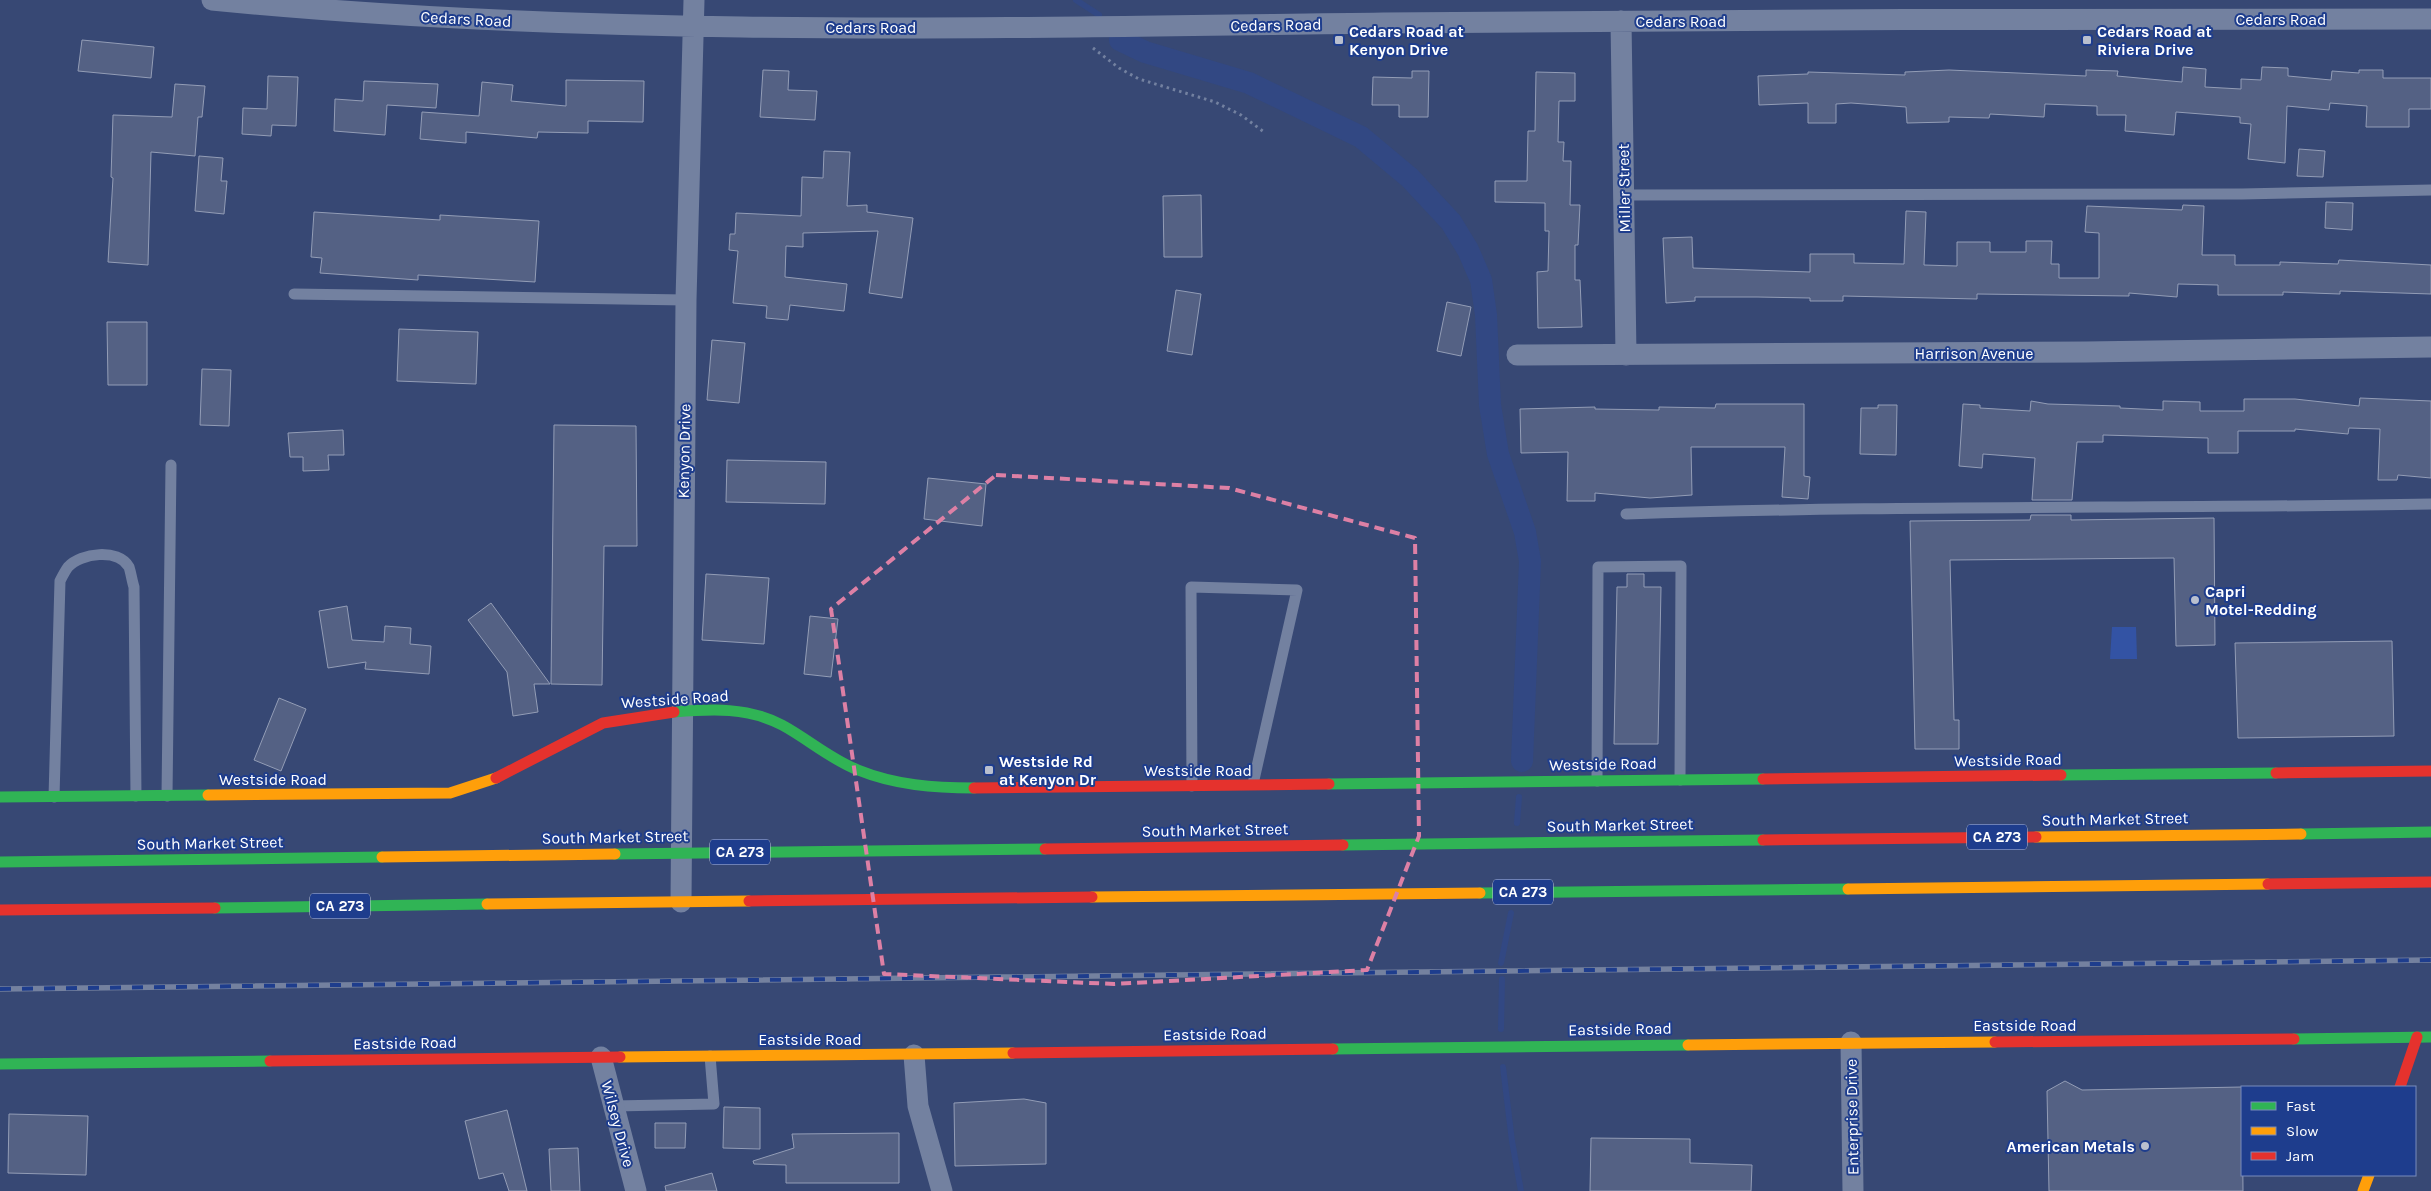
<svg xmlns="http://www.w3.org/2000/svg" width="2431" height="1191" viewBox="0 0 2431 1191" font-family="Karla,sans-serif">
<rect width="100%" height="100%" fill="#374874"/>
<path fill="#3353a4" d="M2112,627H2136L2137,659H2110Z"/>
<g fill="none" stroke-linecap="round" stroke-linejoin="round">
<path stroke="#324883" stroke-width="6" d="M1076,0L1099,15
M1517,823L1519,797
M1501,963L1511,913
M1501,1029L1502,979
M1503,1067L1512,1141L1521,1191"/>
<path stroke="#324883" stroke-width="22" d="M1120,40L1145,52L1249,83L1361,137L1410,178L1451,222L1468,250L1481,280L1486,315L1490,405L1498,454L1525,532L1530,561L1522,761"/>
</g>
<path fill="#546184" stroke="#939db6" d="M82,40L154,47L151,78L78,71Z
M2183,67L2206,69L2205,87L2241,89V79L2261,80L2262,67L2288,68V76L2331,80L2332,71L2359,73V70H2383V78H2431V109H2409V127H2366L2367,106L2330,103L2329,110L2287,106L2285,163L2248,159L2251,124L2240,123V117L2176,112L2174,135L2125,131L2126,115H2097V106L2045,104L2044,117L1990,114L1989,118L1949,117V122L1907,123L1906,107L1851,103L1836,104V123H1808V103L1759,105L1758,76L1808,74V72L1905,75V72L1949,70L2086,76V70L2118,71L2117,76L2182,82Z
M763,70L789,71L788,90L817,91L815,120L760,117Z
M1412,71H1429L1428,117H1399V105H1372L1373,77L1412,78Z
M1536,72L1575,73V101H1559L1558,142H1564L1563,161H1571L1570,205H1580L1578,245H1575V280H1580L1582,327L1538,328L1537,272L1548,271L1549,231H1545V203L1495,202V181H1527L1528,131H1535Z
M268,76L298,77L296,126L272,125L271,136L242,134L243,108L267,109Z
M566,80L644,81L643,122L588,121V133L538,132L537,138L466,132V143L420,139L422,112L479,116L482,82L513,85L511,101L566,106Z
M364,81L438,84L436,108L387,105L385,135L334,131L335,99L363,101Z
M175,84L205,86L202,117H198L195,156L151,152L148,265L108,262L113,178L111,177L113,115L172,117Z
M2299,149L2325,151L2323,177L2297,176Z
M824,151L850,152L847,206L867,205V212L913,218L902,298L869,293L878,231L803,233V247L786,246L785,277L847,284L844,311L790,305L788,320L766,318L767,306L733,303L738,251L729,250L730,234H735L736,213L801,216L802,177L823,178Z
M199,156L223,158L221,181H227L224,214L195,211Z
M1201,195L1202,257H1164L1163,196Z
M2326,202L2353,203L2352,230L2325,228Z
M2183,205L2204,206L2202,255H2235V265H2280V262L2338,264L2339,260L2431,265V294L2340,291V294L2283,292V295H2218V285L2178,284L2177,297L2129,293V296L1977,294V299L1843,296V301H1810V298L1757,297H1695V301L1666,303L1663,238L1692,237L1693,268L1810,272V254H1854V263L1904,264L1906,211L1926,212L1924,265L1957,266V242H1990V252H2026V241H2052L2051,264H2059V278H2099V233L2085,232L2087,206L2182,210Z
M314,212L440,220V215L539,221L535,282L418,275V280L320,273L322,258L311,257Z
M1176,290L1201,294L1192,355L1167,351Z
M1447,302L1471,307L1461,356L1437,351Z
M107,322H147V385H108Z
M399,329L478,332L476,384L397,381Z
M712,340L745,343L739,403L707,400Z
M202,369L231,370L229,426L200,425Z
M2360,398L2431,401V478L2398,475L2397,480H2378L2380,429L2349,428L2348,434L2295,429V431H2238V453H2208V438L2103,435V442H2077L2072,500H2032L2035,458L1983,454L1982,468L1959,466L1963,404L1980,405V408L2030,411L2031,401L2048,404L2120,406V408L2163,410V401L2200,402V411H2244V399H2295L2359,406Z
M1716,404H1804V476L1810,477L1808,499L1782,497L1785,447H1691L1692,495L1650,498L1595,493V501H1567L1568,452L1521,453L1520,409L1595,407V409L1659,410V407L1715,408Z
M1878,405H1897L1896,455L1860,454L1861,408H1878Z
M554,425L636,426L637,546H604L602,685L551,684Z
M343,430L344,455H328L329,470L303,471V457H290L288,433Z
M727,460L826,462L825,504L726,502Z
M928,478L986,484L982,526L924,519Z
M2031,515H2071V520L2214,518L2215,645L2176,646L2174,558L1950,560L1954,720H1959V749H1915L1910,521L2030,520Z
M706,574L769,578L764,644L702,640Z
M1627,574H1644V587H1661L1658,744H1614L1617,587H1627Z
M491,603L550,684H534L538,712L513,716L507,672L468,620Z
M347,606L352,640L384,642L385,626L411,628L410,644L431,646L429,674L365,669L366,662L328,668L319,611Z
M810,616L838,619L831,677L804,674Z
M2392,641L2394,736L2238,738L2235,643Z
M279,698L306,709L281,771L254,760Z
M2065,1081L2082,1090L2242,1087L2243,1191H2049L2047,1091Z
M1024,1099L1046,1103V1164L955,1166L954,1103Z
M724,1107L760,1108V1149L723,1148Z
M507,1110L527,1191H509L503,1173L479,1179L465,1121Z
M9,1114L88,1116L86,1175L8,1173Z
M655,1123H686L685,1148H655Z
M899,1133V1183H786V1165L754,1164L753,1161L794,1148L792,1134Z
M1591,1138L1690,1139V1163L1752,1165L1751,1191H1590Z
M578,1148L580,1191H551L549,1149Z
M712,1173L717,1191H666L665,1186Z"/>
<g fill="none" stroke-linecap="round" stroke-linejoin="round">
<path stroke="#7381a0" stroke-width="3" stroke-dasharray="2.5 4" stroke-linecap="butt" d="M1093,48L1119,68L1139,79L1215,102L1241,115L1264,132"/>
<path stroke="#7381a0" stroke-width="11" d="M1624,195L2242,194L2431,190
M294,294L686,300
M1626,514C1894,505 2163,509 2431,504
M1597,781L1598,567L1681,566L1680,780
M1192,786L1191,587L1297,590L1253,784
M167,796L171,465
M54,797L60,581C62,577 65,571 68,567C81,553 118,548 129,567C131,573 132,581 134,587L136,796
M614,1106L714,1104L710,1056"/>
<path stroke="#7381a0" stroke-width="21" d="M212,0C601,38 993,28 1383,23C1732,19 2082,19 2431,19
M1621,21L1626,355
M1517,355L2086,352L2431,347
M681,902L686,300L694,0
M1851,1042L1853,1191
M914,1055L918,1106L942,1191
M601,1057L636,1191"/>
<path stroke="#30b455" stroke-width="11" d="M674,712C712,709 748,707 782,725C808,739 830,759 858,770C895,785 934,788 974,788
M2061,775L2276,773
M1329,784L1763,779
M0,797L208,795
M2301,834L2431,832
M1343,845L1763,840
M615,854L1045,849
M0,862L382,857
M1480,893L1848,889
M215,908L487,904
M2294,1039L2431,1037
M1333,1049L1688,1045
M0,1064L270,1061"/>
<path stroke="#ff9f0a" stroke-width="11" d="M208,795L450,793L496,778
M2036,837L2301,834
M382,857L615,854
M1848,889L2268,884
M1092,897L1480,893
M487,904L749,901
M1688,1045L1995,1042
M620,1057L1013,1053
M2363,1191L2369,1175"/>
<path stroke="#e5322d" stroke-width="11" d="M2276,773L2431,771
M496,778L603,723L674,712
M1763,779L2061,775
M974,788L1329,784
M1763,840L2036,837
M1045,849L1343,845
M2268,884L2431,882
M749,901L1092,897
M0,910L215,908
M1995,1042L2294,1039
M1013,1053L1333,1049
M270,1061L620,1057
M2400,1087L2417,1037"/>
<defs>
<path id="rail" d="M0,989L2431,960"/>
</defs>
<use href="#rail" stroke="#74819f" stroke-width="5.5"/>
<use href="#rail" stroke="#1e3d8d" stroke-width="4" stroke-dasharray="11" stroke-linecap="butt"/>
</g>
<path fill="none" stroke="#dd80a5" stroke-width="4" stroke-dasharray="10 6" stroke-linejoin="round" d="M996,475L1229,488L1415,538L1419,836L1367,970L1114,984L884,974L831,609Z"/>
<g fill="#b9bfce" stroke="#1e3d8d" stroke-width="2">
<rect x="1334" y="35" width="10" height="10" rx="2.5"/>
<rect x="2082" y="35" width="10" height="10" rx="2.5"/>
<circle cx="2195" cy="600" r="5"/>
<rect x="984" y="765" width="10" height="10" rx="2.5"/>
<circle cx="2145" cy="1146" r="5"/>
</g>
<g text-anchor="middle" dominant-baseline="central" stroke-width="4" stroke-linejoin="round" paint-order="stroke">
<g fill="#1e3d8d" stroke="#bcc5dd" stroke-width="1">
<rect x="1967" y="824.5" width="60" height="25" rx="4"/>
<rect x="710" y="839.5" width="60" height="25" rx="4"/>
<rect x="1493" y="879.5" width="60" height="25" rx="4"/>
<rect x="310" y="893.5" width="60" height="25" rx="4"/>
</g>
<g font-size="15" font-weight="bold" fill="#fff">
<text x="1997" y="837">CA 273</text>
<text x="740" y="852">CA 273</text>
<text x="1523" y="892">CA 273</text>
<text x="340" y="906">CA 273</text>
</g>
<g font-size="16" fill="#fff" stroke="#1e3d8d">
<text transform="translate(466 19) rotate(3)">Cedars Road</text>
<text x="2281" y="19">Cedars Road</text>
<text x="1681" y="21">Cedars Road</text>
<text transform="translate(1276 25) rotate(-1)">Cedars Road</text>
<text x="871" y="27">Cedars Road</text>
<text transform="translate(1624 188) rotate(-91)">Miller Street</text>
<text x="1974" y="353">Harrison Avenue</text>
<text transform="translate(684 451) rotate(-89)">Kenyon Drive</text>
<text transform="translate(675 699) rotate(-4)">Westside Road</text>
<text transform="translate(2008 760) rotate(-1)">Westside Road</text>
<text transform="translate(1603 764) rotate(-1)">Westside Road</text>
<text x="1198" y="770">Westside Road</text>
<text x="273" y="779">Westside Road</text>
<text transform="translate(2115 819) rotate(-1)">South Market Street</text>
<text transform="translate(1620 825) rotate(-1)">South Market Street</text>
<text transform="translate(1215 830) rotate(-1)">South Market Street</text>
<text transform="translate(615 837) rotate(-1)">South Market Street</text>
<text transform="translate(210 843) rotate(-1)">South Market Street</text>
<text x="2025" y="1025">Eastside Road</text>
<text transform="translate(1620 1029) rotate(-1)">Eastside Road</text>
<text transform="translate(1215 1034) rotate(-1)">Eastside Road</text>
<text x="810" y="1039">Eastside Road</text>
<text transform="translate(405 1043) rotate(-1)">Eastside Road</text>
<text transform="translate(1852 1117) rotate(-91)">Enterprise Drive</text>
<text transform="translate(618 1124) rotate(75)">Wilsey Drive</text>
</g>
<g font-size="16" font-weight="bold" fill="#fff" stroke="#1e3d8d" text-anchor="start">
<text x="1349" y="31">Cedars Road at<tspan x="1349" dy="18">Kenyon Drive</tspan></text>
<text x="2097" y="31">Cedars Road at<tspan x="2097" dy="18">Riviera Drive</tspan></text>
<text x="2205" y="591">Capri<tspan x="2205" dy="18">Motel-Redding</tspan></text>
<text x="999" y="761">Westside Rd<tspan x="999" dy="18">at Kenyon Dr</tspan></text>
<text x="2135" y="1146" text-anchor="end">American Metals</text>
</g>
</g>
<rect x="2241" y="1086" width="175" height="90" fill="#1e3d8d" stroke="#788bbb"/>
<rect x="2251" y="1102" width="25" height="8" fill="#30b455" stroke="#788bbb"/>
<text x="2286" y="1111" font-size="15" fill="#ffffff">Fast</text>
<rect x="2251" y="1127" width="25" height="8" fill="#ff9f0a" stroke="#788bbb"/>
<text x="2286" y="1136" font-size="15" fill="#ffffff">Slow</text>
<rect x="2251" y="1152" width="25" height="8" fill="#e5322d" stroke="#788bbb"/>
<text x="2286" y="1161" font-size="15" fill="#ffffff">Jam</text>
</svg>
